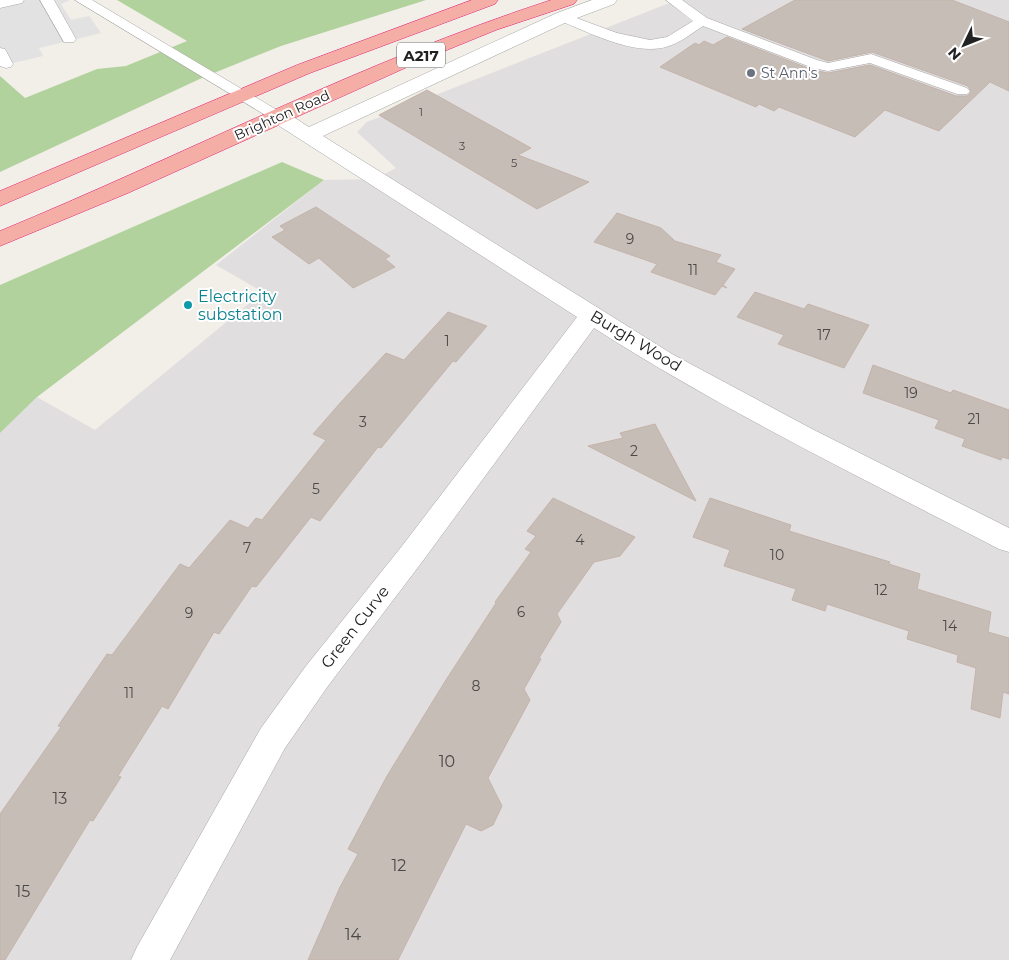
<svg xmlns="http://www.w3.org/2000/svg" width="1009" height="960" viewBox="0 0 1009 960" font-family="Montserrat,sans-serif">
<rect width="100%" height="100%" fill="#f2eee8"/>
<path fill="#e0dedf" d="M677,0H1009V960H0V433L37,397L95,430L263,292L216,265L324,180L375,179L396,168L357,132L367,122Z"/>
<path fill="#b1d29c" d="M117,0H426L281,46L204,77L0,172V76L25,98L97,69L126,66L187,41Z
M282,162L324,180L37,397L0,433V285Z"/>
<path fill="#e2e2e2" d="M0,0H70L61,4L71,20L89,16L101,33L39,48L43,56L0,66Z"/>
<path fill="#c7bdb7" stroke="#c4b3aa" d="M795,0H952L1009,22V91L990,82L939,131L885,110L855,137L779,107L774,111L759,104L756,107L660,67L695,43L699,45L704,41L713,45L727,37L813,70L828,73L870,65L956,96H967L971,92L968,86L872,52L828,61L742,29Z
M427,90L531,148L518,155L589,182L537,209L379,115Z
M316,207L390,256L385,259L395,267L353,288L319,258L309,264L272,237L285,230L280,226Z
M617,213L661,228L675,241L721,255L716,262L735,269L723,285L727,288L722,286L715,295L651,272L657,264L594,242Z
M755,292L804,309L808,304L869,325L844,368L778,344L784,335L737,317Z
M448,312L487,326L456,362L453,361L381,448L378,447L320,521L311,517L256,587L252,586L219,634L214,632L168,709L162,706L118,776L121,777L93,821L90,820L5,960H0V814L61,727L58,726L107,654L112,655L180,564L189,568L230,520L248,528L256,518L262,520L326,440L313,434L341,402L386,353L404,360Z
M873,365L951,393L953,390L1009,410V459L1002,457L1001,460L962,446L965,439L935,428L939,420L863,393Z
M655,424L696,501L588,446L623,438L620,433Z
M553,498L635,537L620,556L594,562L557,614L561,622L539,658L541,659L524,689L530,700L488,778L502,806L493,825L481,831L466,824L398,960H308L340,887L358,854L348,849L387,776L444,683L496,603L495,602L531,552L525,549L536,536L527,531Z
M710,498L791,525L789,531L890,562L889,564L920,574L917,589L991,612L988,632L1009,638V694L1003,692L1000,718L971,709L976,668L957,662L958,655L907,639L909,631L827,604L825,611L792,600L796,589L724,566L730,550L693,537Z"/>
<g fill="none" stroke-linecap="round" stroke-linejoin="round">
<defs>
<path id="service" d="M0,0H24L22,3L0,8Z
M40,0H54L76,39L74,42H64Z
M75,0H92L282,113L285,116L282,119H272Z
M666,0H682L707,18L817,60L828,63L871,54L967,88L970,91L967,94H957L870,63L828,71L813,68L703,26C691,34 680,43 666,47C634,56 588,32 558,20L556,17L563,13L617,33L650,40L667,37L693,21Z
M0,48L5,49L13,64L11,67L6,68L0,66Z"/>
<path id="minor" d="M592,0H617L614,4L569,21L323,136L672,354L812,429L1009,528V552L999,549C862,478 724,411 594,328L422,562L328,686L285,748L170,960H131L137,947L261,728L306,666L402,546L577,317L270,120L267,116L270,112C285,108 297,120 309,127L557,13Z"/>
<path id="trunk" d="M472,0H498L495,4L310,73L0,206V191L297,65Z
M551,0H577L574,4L496,30L425,59L128,193L0,246V231C184,155 361,62 551,0Z"/>
</defs>
<use href="#service" stroke="#a6a6a6" stroke-width="1"/>
<use href="#minor" stroke="#a6a6a6" stroke-width="1"/>
<use href="#trunk" stroke="#e12477" stroke-width="1"/>
<use href="#service" fill="#fff" fill-rule="evenodd"/>
<use href="#minor" fill="#fff" fill-rule="evenodd"/>
<use href="#trunk" fill="#f4aea5" fill-rule="evenodd"/>
</g>
<circle fill="#6b7280" stroke="#fff" stroke-width="2" cx="751" cy="73" r="5"/>
<circle fill="#0f9aa8" stroke="#fff" stroke-width="2" cx="188" cy="305" r="5"/>
<g text-anchor="middle" dominant-baseline="central" stroke-width="4" stroke-linejoin="round" paint-order="stroke">
<g font-size="11" fill="#4b4947">
<text x="421" y="112">1</text>
<text x="462" y="146">3</text>
<text x="514" y="163">5</text>
</g>
<g font-size="14" fill="#5b616d" stroke="#fff" text-anchor="start">
<text x="761" y="73">St Ann's</text>
</g>
<g font-size="14" fill="#222" stroke="#fff">
<text transform="translate(282 115) rotate(-24)">Brighton Road</text>
</g>
<g font-size="14" fill="#4b4947">
<text x="630" y="239">9</text>
<text x="693" y="270">11</text>
<text x="824" y="335">17</text>
<text x="447" y="341">1</text>
<text x="911" y="393">19</text>
<text x="974" y="419">21</text>
<text x="363" y="422">3</text>
<text x="634" y="451">2</text>
<text x="316" y="489">5</text>
<text x="580" y="540">4</text>
<text x="247" y="548">7</text>
<text x="777" y="555">10</text>
<text x="881" y="590">12</text>
<text x="521" y="612">6</text>
<text x="189" y="613">9</text>
<text x="950" y="626">14</text>
<text x="476" y="686">8</text>
<text x="129" y="693">11</text>
</g>
<rect fill="#fff" stroke="#646464" stroke-width="1" x="397" y="42.5" width="48" height="25" rx="4"/>
<g font-size="15" font-weight="bold" fill="#222">
<text x="421" y="55">A217</text>
</g>
<g font-size="16" fill="#0d838f" stroke="#fff" text-anchor="start">
<text x="198" y="296">Electricity<tspan x="198" dy="18">substation</tspan></text>
</g>
<g font-size="16" fill="#222" stroke="#fff">
<text transform="translate(636 341) rotate(31)">Burgh Wood</text>
<text transform="translate(355 627) rotate(-52)">Green Curve</text>
</g>
<g font-size="16" fill="#4b4947">
<text x="447" y="761">10</text>
<text x="60" y="798">13</text>
<text x="399" y="865">12</text>
<text x="23" y="891">15</text>
<text x="353" y="934">14</text>
</g>
</g>
<g transform="translate(964 45) rotate(227)" stroke="#ffffff" stroke-width="4" paint-order="stroke">
<path d="M0-4L9 19L0 12L-9 19Z" fill="#222222"/>
<text y="-8" font-size="14" font-weight="bold" text-anchor="middle" fill="#222222">N</text>
</g>
</svg>
